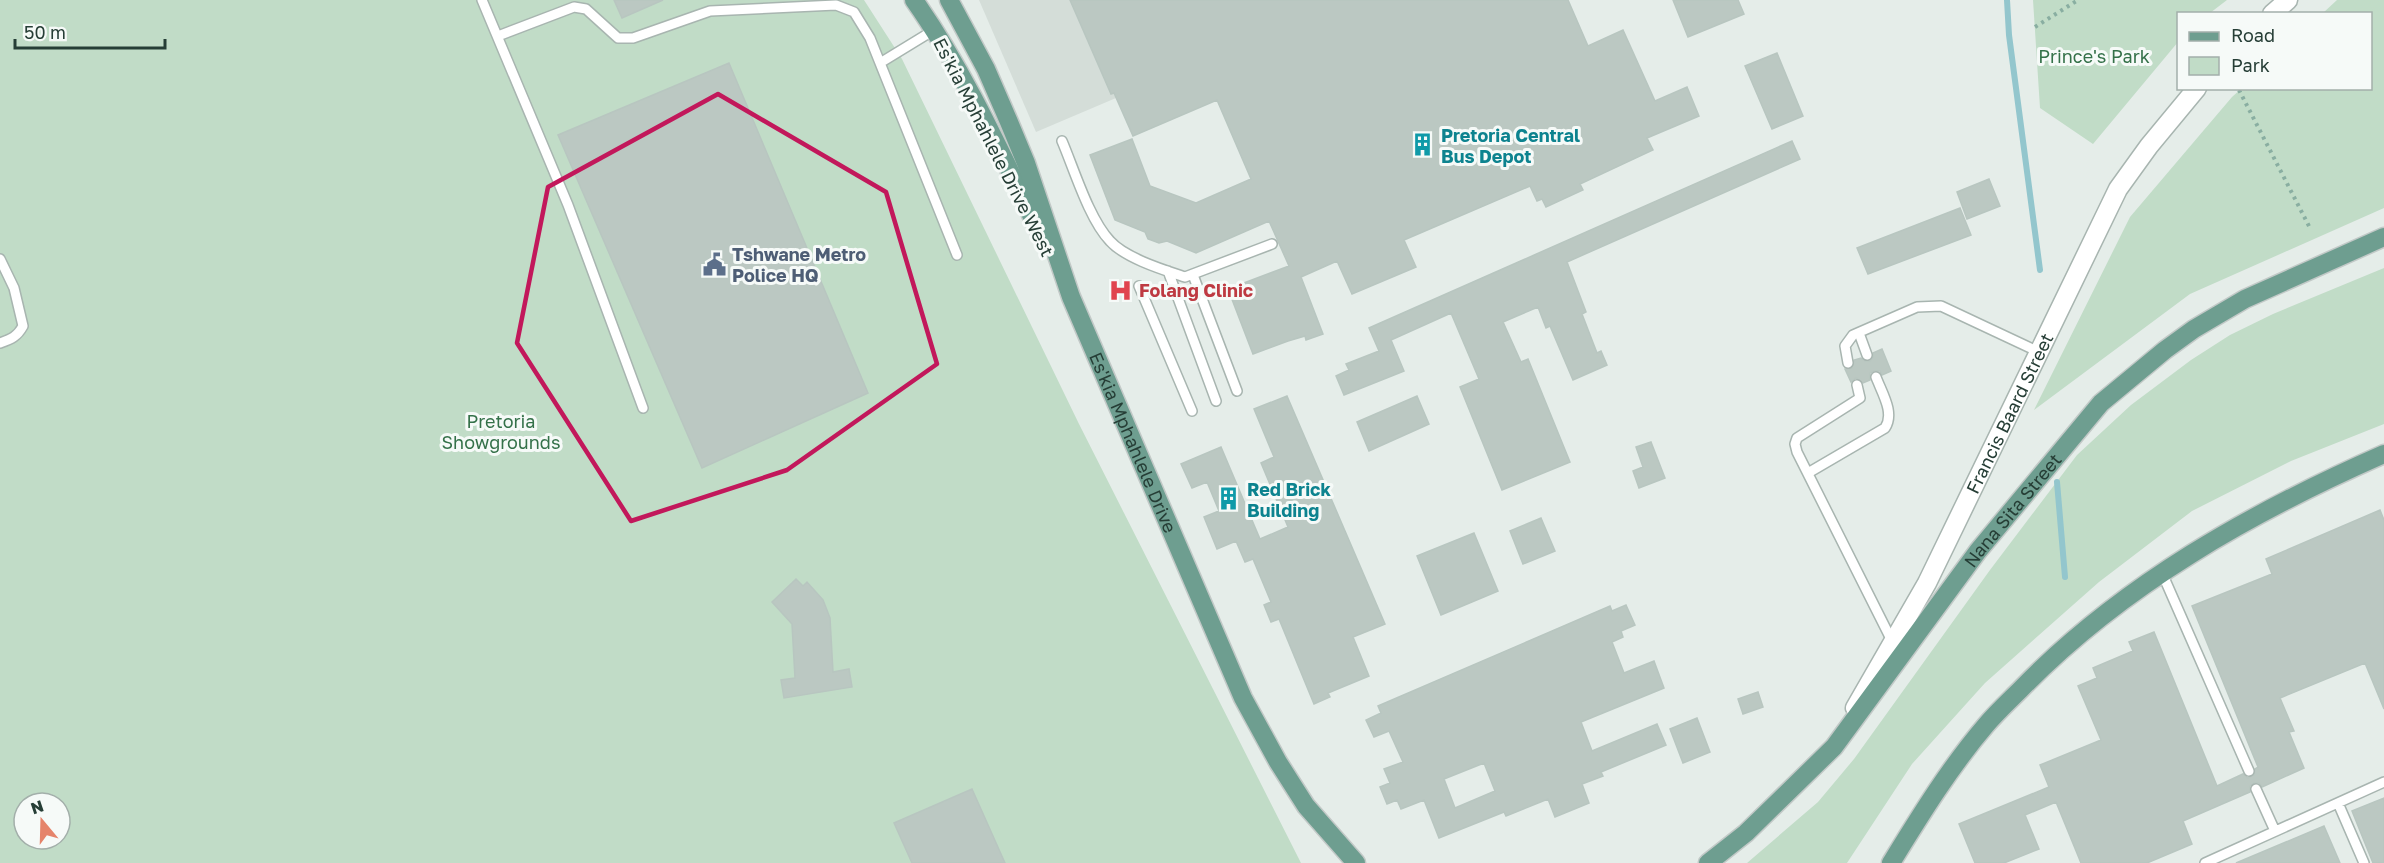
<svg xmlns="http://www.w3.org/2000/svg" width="2384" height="863" viewBox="0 0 2384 863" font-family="'Golos Text',sans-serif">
<rect width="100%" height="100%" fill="#e5ede9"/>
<path fill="#d4ddd8" d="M979,0H1070L1116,98L1036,132Z"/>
<path fill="#c1dcc7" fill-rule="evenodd" d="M0,0H864L902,59L1079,424L1301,863H0ZM24,803H60V839H24Z
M2033,0H2227L2210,13L2178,14V42L2093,144L2040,108Z
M2337,0H2384V208L2190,294L2034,410L2130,217L2232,97L2241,89L2370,88V14L2323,13Z
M2384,268V424L2291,461L2192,511L2099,582L1985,683L1912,764L1847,863H1747L1818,802L1854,759L1990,570L2077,455L2131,405L2191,360L2230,335L2273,314Z"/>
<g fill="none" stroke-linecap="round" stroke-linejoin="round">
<path stroke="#93c6cd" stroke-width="6" d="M2007,0L2009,35L2040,270
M2057,482L2065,577"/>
</g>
<path fill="#bbc8c2" stroke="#b8c6c0" stroke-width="1.5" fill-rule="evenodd" d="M614,0H663L622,18Z
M1070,0H1568L1588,46L1623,30L1655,101L1687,87L1699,116L1647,138L1653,150L1580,184L1583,190L1546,207L1542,199L1537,201L1530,186L1404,240L1416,267L1352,294L1337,261L1301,277L1323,334L1306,340L1305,336L1288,341L1253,354L1228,289L1289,266L1269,221L1196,253L1167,241L1159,243L1148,239L1145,232L1115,220L1090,155L1132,139L1150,186L1196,203L1251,179L1217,100L1133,136L1114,93L1111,94Z
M1673,0H1738L1744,14L1688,37Z
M1777,53L1803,116L1772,129L1745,66Z
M729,63L868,393L702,468L558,135Z
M1792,141L1800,159L1567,262L1586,312L1582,314L1597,353L1601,351L1607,365L1573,380L1550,326L1546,328L1538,307L1503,322L1521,362L1528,359L1570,462L1502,490L1460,387L1479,379L1451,313L1391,340L1404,371L1344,395L1336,376L1349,370L1346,364L1379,351L1369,328Z
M1989,179L2000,206L1967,219L1957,192Z
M1960,208L1971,235L1868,274L1857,248Z
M1882,349L1891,371L1882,375L1880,371H1874L1870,373V380L1863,383L1856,378L1851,382L1845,369L1852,368L1854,360L1861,358L1865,361H1870L1873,357V353Z
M1287,396L1385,624L1353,637L1369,676L1328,693L1330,697L1314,704L1279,619L1271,622L1264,605L1271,602L1253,559L1245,562L1236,541L1217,549L1204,517L1219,511L1207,482L1192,488L1181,464L1221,447L1260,539L1288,527L1261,463L1274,457L1254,409Z
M1417,396L1429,424L1369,451L1357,422Z
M1651,442L1665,478L1639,488L1633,471L1643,467L1636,447Z
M2380,510L2384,520V709L2365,663L2280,698L2294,731L2289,732L2304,768L2262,787L2259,783H2254L2250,786V792L2183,821L2192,844L2147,863H2081L2056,802L2025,815L2039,849L2004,863H1975L1959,824L2049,787L2040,765L2101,740L2078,686L2097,678L2093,668L2133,651L2129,642L2154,632L2217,786L2243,774L2248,778L2254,775L2255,769L2258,767L2192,606L2272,574L2266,559Z
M1541,518L1555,551L1523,564L1510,531Z
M1474,533L1498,591L1441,615L1417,556Z
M796,579L803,586L807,582L823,600L830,618L833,672L849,669L852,687L784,698L781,680L795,678L792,624L772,602Z
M1626,605L1635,625L1621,631L1623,637L1612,642L1624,673L1654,661L1664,688L1581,722L1592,751L1657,724L1666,745L1601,772L1603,776L1582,784L1589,803L1555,817L1548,799L1506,816L1504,812L1439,838L1424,800L1401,809L1397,800L1387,804L1380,787L1390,783L1384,769L1403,762L1389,731L1374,737L1366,720L1381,713L1378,706L1610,606L1612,611ZM1484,763L1495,791L1455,808L1444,779Z
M1758,692L1763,707L1743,714L1738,699Z
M1697,718L1710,752L1683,763L1670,729Z
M972,789L1005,863H912L894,823Z
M2384,798V863H2373L2352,811Z
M2324,826L2340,863H2236Z"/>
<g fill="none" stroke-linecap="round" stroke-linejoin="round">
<defs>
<path id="service" d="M482,0L568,205L643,408
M498,36L574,7L586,9L618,38H633L710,11L836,5L854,12L870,38L957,255
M880,63L934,30
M1062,141C1074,169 1089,219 1110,241C1125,258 1164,270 1185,277L1272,244
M0,259L14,288L23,326C17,337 11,339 0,343
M1168,271L1216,401
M1193,275L1237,391
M1139,286L1192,411
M1859,333L1867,355
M1848,363L1845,346L1853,335L1917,307L1941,306L2039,352
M1857,385L1860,398L1797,438L1795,444L1797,452L1892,641
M1808,473L1885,428C1895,413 1882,393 1876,377
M2162,573L2249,771
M2256,789L2275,831
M2338,803L2364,863
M2205,863L2384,782"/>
<g id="tertiary">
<path d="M2272,14L2288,0"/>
<path id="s1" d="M1855,708L1927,583L2118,189L2149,146L2197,88"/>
</g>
<g id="primary">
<path d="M914,0C964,71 1001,153 1039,231"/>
<path id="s2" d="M949,0L986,69L1009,122L1026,163L1071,297L1243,698L1278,762L1306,806L1356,863"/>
<path id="s3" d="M1708,863L1746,833L1834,747L1978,551L2101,403L2165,350L2194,329L2245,299L2384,237"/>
<path d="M1891,863C1920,816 1950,767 1986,725C1997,712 2009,701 2021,689C2122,585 2252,512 2384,454"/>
</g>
</defs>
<use href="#service" stroke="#a8b5b0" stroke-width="12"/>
<use href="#tertiary" stroke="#a8b5b0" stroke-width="21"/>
<use href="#primary" stroke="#c2c9c7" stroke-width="21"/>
<path stroke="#89aea1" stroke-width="4" stroke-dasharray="3 4.5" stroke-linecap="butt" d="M2035,27L2078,0
M2239,90L2311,230"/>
<use href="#service" stroke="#fff" stroke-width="9"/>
<use href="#tertiary" stroke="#fff" stroke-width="18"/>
<use href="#primary" stroke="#6e9e90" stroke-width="18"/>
</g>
<path fill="none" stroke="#c2185b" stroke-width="4.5" stroke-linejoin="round" d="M718,94L886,192L937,364L787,470L631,521L517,343L548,187Z"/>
<defs>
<symbol id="building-bare" viewBox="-9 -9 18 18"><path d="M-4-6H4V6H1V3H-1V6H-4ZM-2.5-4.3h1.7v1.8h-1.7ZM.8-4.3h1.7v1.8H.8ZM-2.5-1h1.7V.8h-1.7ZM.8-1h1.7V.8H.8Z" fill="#0f9aa8" stroke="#f6faf8" stroke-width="2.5" paint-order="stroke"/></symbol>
<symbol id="civic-bare" viewBox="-9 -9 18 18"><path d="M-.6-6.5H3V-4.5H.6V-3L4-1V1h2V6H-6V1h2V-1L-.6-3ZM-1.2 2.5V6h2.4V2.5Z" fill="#5c6f8a" stroke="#f6faf8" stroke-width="2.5" paint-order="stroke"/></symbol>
<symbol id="hospital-bare" viewBox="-9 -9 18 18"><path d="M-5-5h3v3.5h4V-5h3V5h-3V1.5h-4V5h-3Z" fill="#e0444e" stroke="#f6faf8" stroke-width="2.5" paint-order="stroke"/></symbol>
</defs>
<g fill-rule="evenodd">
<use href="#building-bare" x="1406" y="128" width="33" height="33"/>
<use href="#civic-bare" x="698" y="248" width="33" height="33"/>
<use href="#hospital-bare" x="1104" y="274" width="33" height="33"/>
<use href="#building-bare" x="1212" y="482" width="33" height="33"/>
</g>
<g text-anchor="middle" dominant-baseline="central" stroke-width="6" stroke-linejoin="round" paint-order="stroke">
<g font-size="18" fill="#347149" stroke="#f6faf8">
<text x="2094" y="56">Prince's Park</text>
<text x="501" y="421">Pretoria<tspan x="501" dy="21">Showgrounds</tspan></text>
</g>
<g font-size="18" font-weight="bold" fill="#0d838f" stroke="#f6faf8" text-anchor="start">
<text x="1441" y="135">Pretoria Central<tspan x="1441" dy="21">Bus Depot</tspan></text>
<text x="1247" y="489">Red Brick<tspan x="1247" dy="21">Building</tspan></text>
</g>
<g font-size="18" fill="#263e36" stroke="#f6faf8">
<text transform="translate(994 147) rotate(63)">Es'kia Mphahlele Drive West</text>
<text stroke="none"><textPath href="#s1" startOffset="333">Francis Baard Street</textPath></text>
<text stroke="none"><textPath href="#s2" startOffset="480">Es'kia Mphahlele Drive</textPath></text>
<text stroke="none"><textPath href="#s3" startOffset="468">Nana Sita Street</textPath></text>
</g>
<g font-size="18" font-weight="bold" fill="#4e5e75" stroke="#f6faf8" text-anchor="start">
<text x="732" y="254">Tshwane Metro<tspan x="732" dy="21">Police HQ</tspan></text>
</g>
<g font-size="18" font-weight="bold" fill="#be3a42" stroke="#f6faf8" text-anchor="start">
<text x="1139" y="290">Folang Clinic</text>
</g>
</g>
<rect x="2177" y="12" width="195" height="78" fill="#f6faf8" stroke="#a3afaa" stroke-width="1.5"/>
<rect x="2189" y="32" width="30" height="9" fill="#6e9e90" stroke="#a3afaa" stroke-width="1.5"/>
<text x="2231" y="42" font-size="18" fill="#263e36">Road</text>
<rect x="2189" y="57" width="30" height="18" fill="#c1dcc7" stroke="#a3afaa" stroke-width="1.5"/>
<text x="2231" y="72" font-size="18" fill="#263e36">Park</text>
<g transform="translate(42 821) rotate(341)"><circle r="28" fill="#f6faf8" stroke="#a3afaa" stroke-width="1.5"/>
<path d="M0-4.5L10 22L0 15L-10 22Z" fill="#e5846b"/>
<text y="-9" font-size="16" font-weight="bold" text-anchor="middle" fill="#263e36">N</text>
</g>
<path d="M15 39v9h150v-9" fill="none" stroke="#263e36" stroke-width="3"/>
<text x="24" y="39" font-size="18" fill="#263e36" stroke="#f6faf8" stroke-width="4.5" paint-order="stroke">50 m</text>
</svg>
